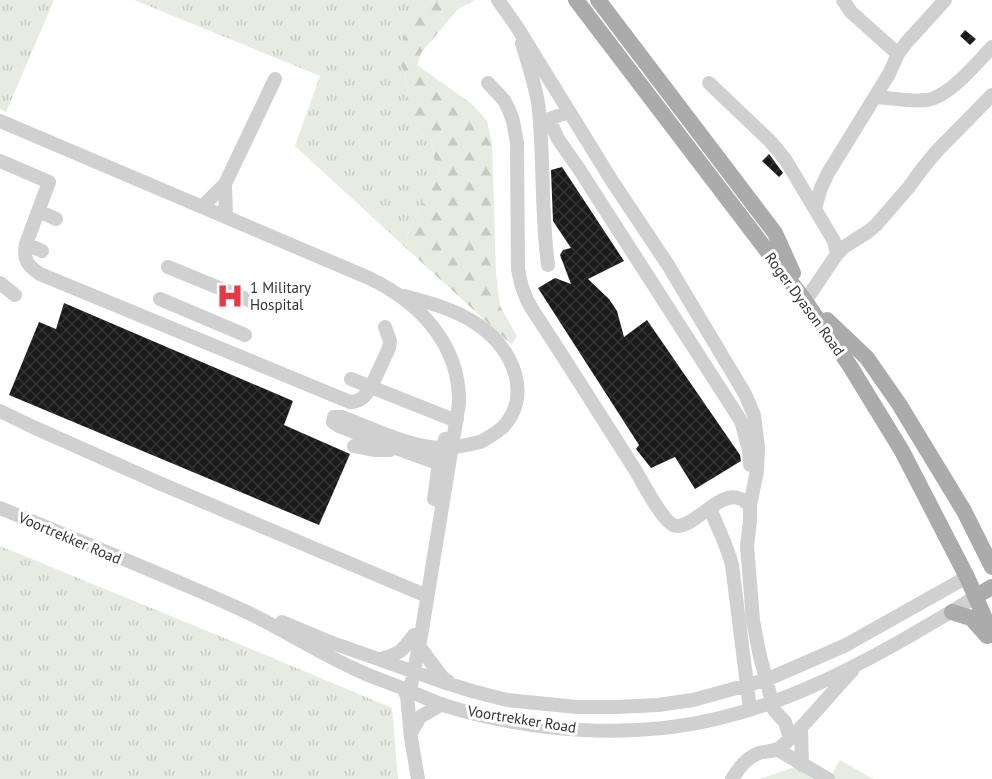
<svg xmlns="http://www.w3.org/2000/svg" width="992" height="779" viewBox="0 0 992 779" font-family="'PT Sans',sans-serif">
<defs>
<pattern id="grass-tufts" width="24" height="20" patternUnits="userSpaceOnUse" patternTransform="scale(1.5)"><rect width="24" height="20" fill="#e6ecdf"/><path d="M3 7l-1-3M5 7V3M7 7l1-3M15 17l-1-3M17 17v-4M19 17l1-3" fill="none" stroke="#c6cbc0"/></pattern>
<pattern id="forest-firs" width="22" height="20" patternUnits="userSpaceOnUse" patternTransform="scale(1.5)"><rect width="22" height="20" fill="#e6ecdf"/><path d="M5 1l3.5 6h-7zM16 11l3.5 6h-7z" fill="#c6cbc0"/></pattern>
<pattern id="building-cross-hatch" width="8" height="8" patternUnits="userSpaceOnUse" patternTransform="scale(1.5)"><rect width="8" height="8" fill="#1a1a1a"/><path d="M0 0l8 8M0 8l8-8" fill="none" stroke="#333"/></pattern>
</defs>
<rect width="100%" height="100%" fill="#fff"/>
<path fill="url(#grass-tufts)" d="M0,0H54L6,112L0,109Z
M134,0H433L426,7L417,13L400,64L405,73L408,98V117L411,123L432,146L434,159L440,169L438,175L409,228L406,248L295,146L320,76Z
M0,546L261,653L392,708L398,779H0Z"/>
<path fill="url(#forest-firs)" d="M433,0H475L458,9L421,53L417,65L472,104L487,121L492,143L496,273L500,306L517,336L512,345L406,248L409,228L438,175L440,169L434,159L432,146L411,123L408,117V98L405,73L400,64L399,53L408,26L417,13L426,7Z"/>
<path fill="#e6ecdf" d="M840,760L873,779H829Z
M795,767L815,779H759Z"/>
<path fill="url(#building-cross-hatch)" d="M965,30L976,39L970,45L960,36Z
M769,154L783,173L779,177L762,161Z
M562,167L624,261L588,279L609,299L617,311L624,337L647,320L740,455L741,461L695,489L675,457L651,468L636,449L639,445L538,288L555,278L571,284L560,255L563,250L571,248L553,221L551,170Z
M64,303L293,401L284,425L350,454L319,525L9,395L39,322L56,329Z"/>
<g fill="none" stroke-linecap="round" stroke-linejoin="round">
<path stroke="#d0d0d0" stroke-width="14" d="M498,0L517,27L612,181L668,265L745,394L754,415L758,447L757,471L750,505V521L747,546L753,620L759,652L774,710L785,722L790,738
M843,0L851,12L898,54
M522,43C528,65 537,88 539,111C544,162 541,214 548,265
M488,83L504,100L509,110L513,121L517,143L518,269C521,285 524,296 532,309C567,362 600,415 634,468C642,481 661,519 673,525C690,533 718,491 738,498C743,499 746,503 750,505
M709,83L770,141L785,159L834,241L837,254
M875,97C892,98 911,102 927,100C949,97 977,63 992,47
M569,112L549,119L558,139L579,169L741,421L749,450L750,465
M0,121L369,278C419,302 460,344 459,403L421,636L410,691L407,696
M0,161L49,182L26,244C23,260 27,265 40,274L350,402C361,402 365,396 371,387L449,418L457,419
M225,184L226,216
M203,206L225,184L275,79
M815,208L821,188L828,173L889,74L898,54L906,43L945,0
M39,211L56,219
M26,244L42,251
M168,267L256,303
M0,283L15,295
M404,296C431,303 458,310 481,327C512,349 533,395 503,427C496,433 488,438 480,442
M160,299L245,335
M806,300L837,254L844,247L869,231L876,225L909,187L922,169L936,152L992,95
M351,379L371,387L389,348L390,341L385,327
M0,411L33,427L159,483L427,596
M342,417H334L333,422L339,426C375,440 410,454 447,466
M354,446L374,450H390
M434,499L439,463L445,439
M0,508C79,541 160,573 238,608C278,626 315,651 355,669C371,677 388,682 404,689C417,694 430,700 443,705C530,732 631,740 720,718C787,702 848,671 908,637C931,623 954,611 976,596
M710,508C717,527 727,545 732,565L750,709
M282,622L327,641L443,682L472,691L507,700L577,707H616L658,705L693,700L766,680L846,645L967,577
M419,646L442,677L448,681
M381,659C401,653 402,651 414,635
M404,690L407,696L411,738L418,779
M801,729L802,765
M411,733L420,717L442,704
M778,750L828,779
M732,779C739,768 746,758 759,753C766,751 775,752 781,747C807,724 828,696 852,671"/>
<path stroke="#ababab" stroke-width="16" d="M576,0L803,298L850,366L902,451L967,577L992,635
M598,0L775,233L793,273
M827,320L867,358L899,404L964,511L992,567
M976,596L992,587
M952,612L971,618L987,636"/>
<path stroke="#d0d0d0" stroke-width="14" d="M342,417C371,428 411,448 442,448C455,448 467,445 480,442"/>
</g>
<defs>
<symbol id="hospital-bare" viewBox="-9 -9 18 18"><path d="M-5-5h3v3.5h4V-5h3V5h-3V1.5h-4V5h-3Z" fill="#e63946" stroke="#fff" stroke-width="2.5" paint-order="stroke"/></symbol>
</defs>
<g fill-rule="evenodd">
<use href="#hospital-bare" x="211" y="277" width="38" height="38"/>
</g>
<g text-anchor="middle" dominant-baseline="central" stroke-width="6" stroke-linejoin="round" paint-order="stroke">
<g font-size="15" fill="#333" stroke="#fff" text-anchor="start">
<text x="250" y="287">1 Military<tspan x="250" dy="17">Hospital</tspan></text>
</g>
<g font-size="15" fill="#333" stroke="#fff">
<text transform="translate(805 304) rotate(54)">Roger Dyason Road</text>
<text transform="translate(70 538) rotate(23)">Voortrekker Road</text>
<text transform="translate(522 719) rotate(9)">Voortrekker Road</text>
</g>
</g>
</svg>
